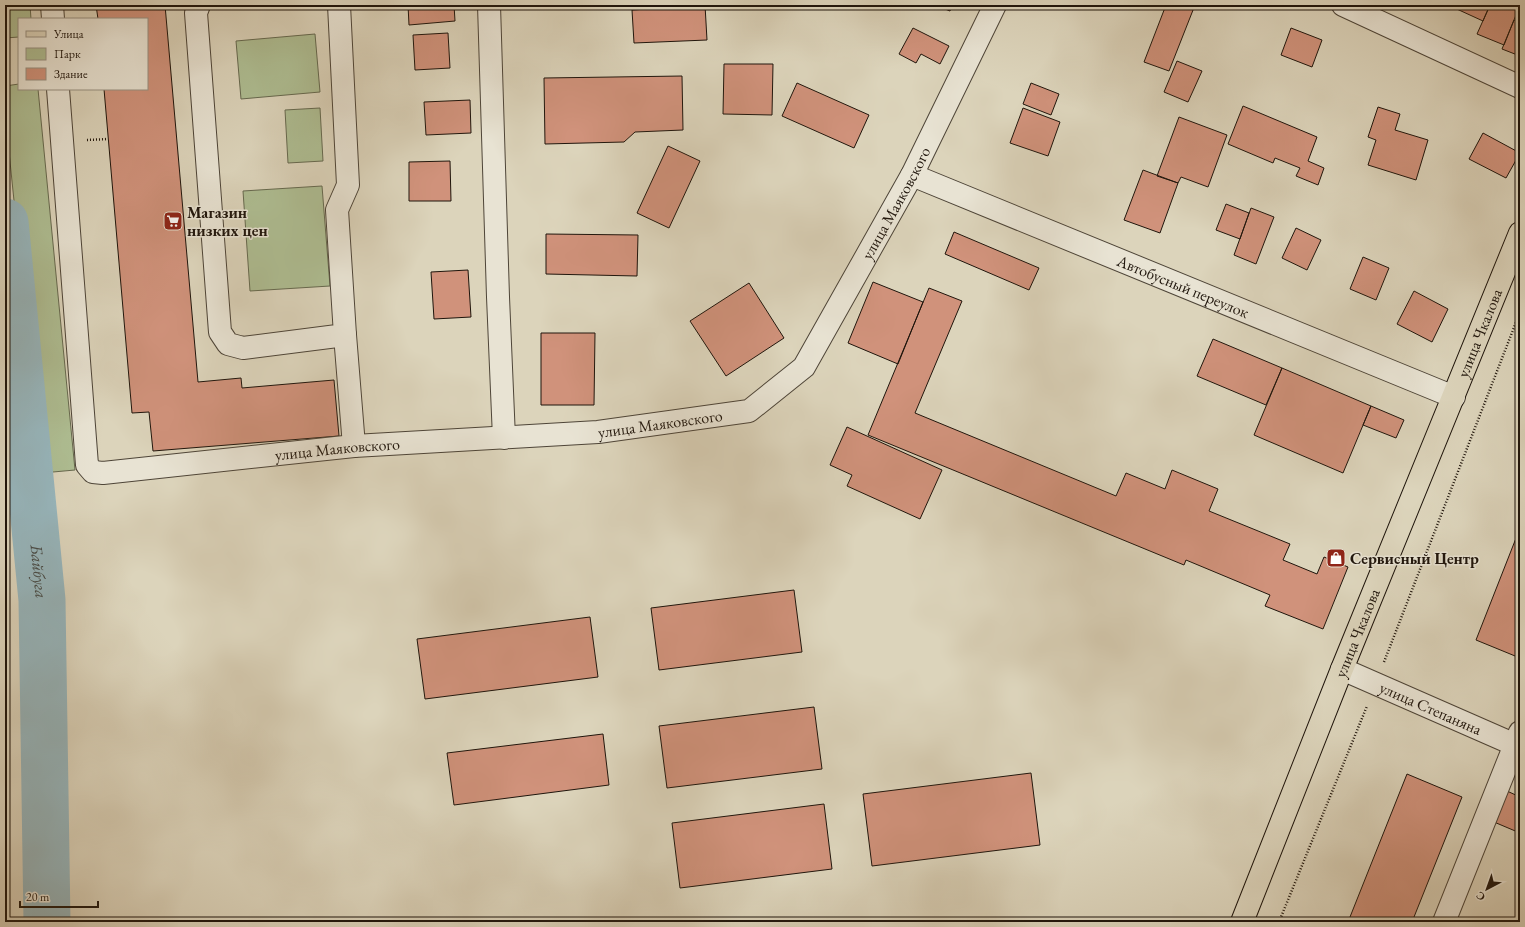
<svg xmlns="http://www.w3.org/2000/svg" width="1525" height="927" viewBox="0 0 1525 927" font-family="'EB Garamond',serif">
<rect width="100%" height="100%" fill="#dcd4bb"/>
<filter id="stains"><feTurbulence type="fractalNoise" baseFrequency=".005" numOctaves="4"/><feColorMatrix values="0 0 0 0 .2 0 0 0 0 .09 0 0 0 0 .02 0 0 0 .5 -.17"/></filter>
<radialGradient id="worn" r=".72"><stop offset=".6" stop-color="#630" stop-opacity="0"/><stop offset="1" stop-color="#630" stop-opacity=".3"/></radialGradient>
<path fill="#aebd92" stroke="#66694f" d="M5,5H30L31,19H19V37L5,38Z
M315,34L320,92L241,99L236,41Z
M19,84V89H38L75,470L42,473L5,113V86Z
M320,108L323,161L288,163L285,110Z
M322,186L330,286L250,291L243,191Z"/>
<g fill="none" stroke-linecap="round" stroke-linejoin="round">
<path stroke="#97b5bb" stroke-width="47" id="s1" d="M5,222L42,600L47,922"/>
</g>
<path fill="#d0927b" stroke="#1f150c" d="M96,5H165L198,382L241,378L242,388L334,380L339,436L153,451L149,412L132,413L104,89H147V19H98Z
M408,5H454L455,21L409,25Z
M650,5H705L707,40L634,43L632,10L647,9Z
M935,5H952L950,11Z
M1166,5H1195L1169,71L1144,62Z
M1448,5H1490L1483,21Z
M1490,5H1520L1504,45L1477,34Z
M1514,20L1520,23V56L1502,49Z
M913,28L949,46L940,64L921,54L916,63L899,54Z
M1291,28L1322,40L1312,67L1281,55Z
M448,33L450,68L415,70L413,35Z
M1177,61L1202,71L1188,102L1164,92Z
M724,64H773L772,115L723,114Z
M682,76L683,130L635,132L624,142L545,144L544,78Z
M797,83L869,115L854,148L782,116Z
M1031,83L1059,94L1051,115L1023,104Z
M470,100L471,133L426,135L424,102Z
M1243,106L1317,137L1308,161L1324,168L1318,185L1296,176L1300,168L1275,158L1273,163L1228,144Z
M1378,107L1400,114L1395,130L1428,140L1416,180L1368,165L1376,140L1368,137Z
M1023,108L1060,122L1048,156L1010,143Z
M1179,117L1227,135L1208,187L1181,177L1178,183L1157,176Z
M1483,133L1520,153L1506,178L1469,159Z
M668,146L700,161L669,228L637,213Z
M450,161L451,201H409V162Z
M1143,170L1178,183L1160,233L1124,220Z
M1226,204L1249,213L1240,239L1216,230Z
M1251,208L1274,217L1256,264L1234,255Z
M1296,228L1321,240L1307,270L1282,258Z
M954,232L1039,268L1029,290L945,254Z
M546,234L638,235L637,276L546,274Z
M1363,257L1389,268L1376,300L1350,289Z
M468,270L471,317L434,319L431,272Z
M873,282L923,302L898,364L848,343Z
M749,283L784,338L726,376L690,321Z
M929,288L962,301L915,413L1116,496L1126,473L1165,489L1172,470L1218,489L1209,511L1290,544L1283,560L1317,574L1324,557L1348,567L1323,629L1265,606L1270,595L1186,560L1184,565L868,435Z
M1414,291L1448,309L1432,342L1397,324Z
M541,333H595L594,405H541Z
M1213,339L1282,368L1266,405L1197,376Z
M1282,368L1371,406L1343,473L1254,435Z
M1371,406L1404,420L1396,438L1363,425Z
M847,427L942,470L920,519L847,486L852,475L830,465Z
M1520,528V658L1476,640Z
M794,590L802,652L659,670L651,608Z
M590,617L598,677L425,699L417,639Z
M814,707L822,769L667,788L659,726Z
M603,734L609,785L454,805L447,753Z
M1031,773L1040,845L872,866L863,794Z
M1407,774L1462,797L1412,922H1348Z
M1507,791L1520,797V833L1494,822Z
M824,804L832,869L680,888L672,823Z"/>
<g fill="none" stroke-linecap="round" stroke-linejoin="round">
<defs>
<g id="minor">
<path d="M52,5L53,19"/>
<path d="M199,5L196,13L220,332L228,344L243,348L345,335L337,210L348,185L339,5"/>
<path d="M489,5L498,297L504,438"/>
<path d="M1343,5L1520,87"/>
<path id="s2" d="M58,89L87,465L93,472L103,473L354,446L598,432L749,411L804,367L912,175L995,5"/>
<path id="s3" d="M912,175L1454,397"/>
<path d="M345,335L354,446"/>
<path id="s4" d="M1342,669L1520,747"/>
<path d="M1444,922L1520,732"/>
</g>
<g id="major">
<path id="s5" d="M1242,922L1342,669L1520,233"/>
</g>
</defs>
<use href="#minor" stroke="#4e4538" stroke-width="24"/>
<use href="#major" stroke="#1f150c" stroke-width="24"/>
<path stroke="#1f150c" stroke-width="2.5" stroke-dasharray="1 2" stroke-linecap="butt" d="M87,140L108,139
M1384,662L1520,312
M1279,922L1367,706"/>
<use href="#minor" stroke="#e8e3d3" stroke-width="22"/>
<use href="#major" stroke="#dcd4bb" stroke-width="22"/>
</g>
<defs>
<symbol id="supermarket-square" viewBox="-11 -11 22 22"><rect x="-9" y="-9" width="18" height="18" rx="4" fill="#8f2418" stroke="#e8e3d3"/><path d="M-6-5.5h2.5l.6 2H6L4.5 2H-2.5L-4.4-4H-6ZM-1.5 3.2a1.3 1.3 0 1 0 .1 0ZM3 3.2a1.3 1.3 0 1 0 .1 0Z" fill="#fff"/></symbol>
<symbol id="shop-square" viewBox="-11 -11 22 22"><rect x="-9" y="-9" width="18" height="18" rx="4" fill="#8f2418" stroke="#e8e3d3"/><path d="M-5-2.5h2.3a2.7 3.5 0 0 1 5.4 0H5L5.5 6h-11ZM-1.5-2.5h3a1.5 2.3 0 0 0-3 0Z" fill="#fff"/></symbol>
</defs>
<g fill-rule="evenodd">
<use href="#supermarket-square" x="162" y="210" width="22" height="22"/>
<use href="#shop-square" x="1325" y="547" width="22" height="22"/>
</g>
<g text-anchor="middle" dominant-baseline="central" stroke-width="3" stroke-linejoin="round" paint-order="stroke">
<g font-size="16" fill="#1f150c" stroke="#e8e3d3">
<text stroke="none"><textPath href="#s2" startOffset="1304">улица Маяковского</textPath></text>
<text stroke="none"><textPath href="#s3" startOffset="293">Автобусный переулок</textPath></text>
<text stroke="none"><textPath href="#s5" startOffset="635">улица Чкалова</textPath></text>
<text stroke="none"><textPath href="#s2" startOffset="956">улица Маяковского</textPath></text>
<text stroke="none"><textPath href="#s2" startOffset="632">улица Маяковского</textPath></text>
<text stroke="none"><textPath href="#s5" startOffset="311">улица Чкалова</textPath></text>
<text stroke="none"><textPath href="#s4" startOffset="97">улица Степаняна</textPath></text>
</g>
<g font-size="16" font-weight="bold" fill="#1f150c" stroke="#e8e3d3" text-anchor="start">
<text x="187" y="212">Магазин<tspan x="187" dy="18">низких цен</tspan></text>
<text x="1350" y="558">Сервисный Центр</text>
</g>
<g font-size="17" font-style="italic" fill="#494d49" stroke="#e8e3d3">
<text stroke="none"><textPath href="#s1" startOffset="351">Байбуга</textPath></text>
</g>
</g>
<rect width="1525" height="927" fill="none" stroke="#dcd4bb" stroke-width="20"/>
<rect x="6" y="6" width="1513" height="915" fill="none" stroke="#1f150c" stroke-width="2"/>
<rect x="10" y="10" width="1505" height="907" fill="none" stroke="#1f150c"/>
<rect x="18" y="18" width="130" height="72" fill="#e8e3d3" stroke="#989183"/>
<rect x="26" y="31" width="20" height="6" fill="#dcd4bb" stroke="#989183"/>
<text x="54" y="38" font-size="12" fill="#1f150c">Улица</text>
<rect x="26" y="48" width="20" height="12" fill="#aebd92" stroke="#989183"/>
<text x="54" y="58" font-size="12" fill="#1f150c">Парк</text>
<rect x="26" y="68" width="20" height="12" fill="#d0927b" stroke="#989183"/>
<text x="54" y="78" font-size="12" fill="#1f150c">Здание</text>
<g transform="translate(1487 889) rotate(221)" stroke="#e8e3d3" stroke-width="3" paint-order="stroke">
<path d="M0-3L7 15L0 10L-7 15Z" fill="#1f150c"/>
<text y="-6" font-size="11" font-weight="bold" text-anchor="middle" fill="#1f150c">С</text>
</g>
<path d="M20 901v6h78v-6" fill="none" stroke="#1f150c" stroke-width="2"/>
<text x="26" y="901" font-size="12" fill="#1f150c" stroke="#e8e3d3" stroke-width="3" paint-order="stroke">20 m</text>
<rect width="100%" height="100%" filter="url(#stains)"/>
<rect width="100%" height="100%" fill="url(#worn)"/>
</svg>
